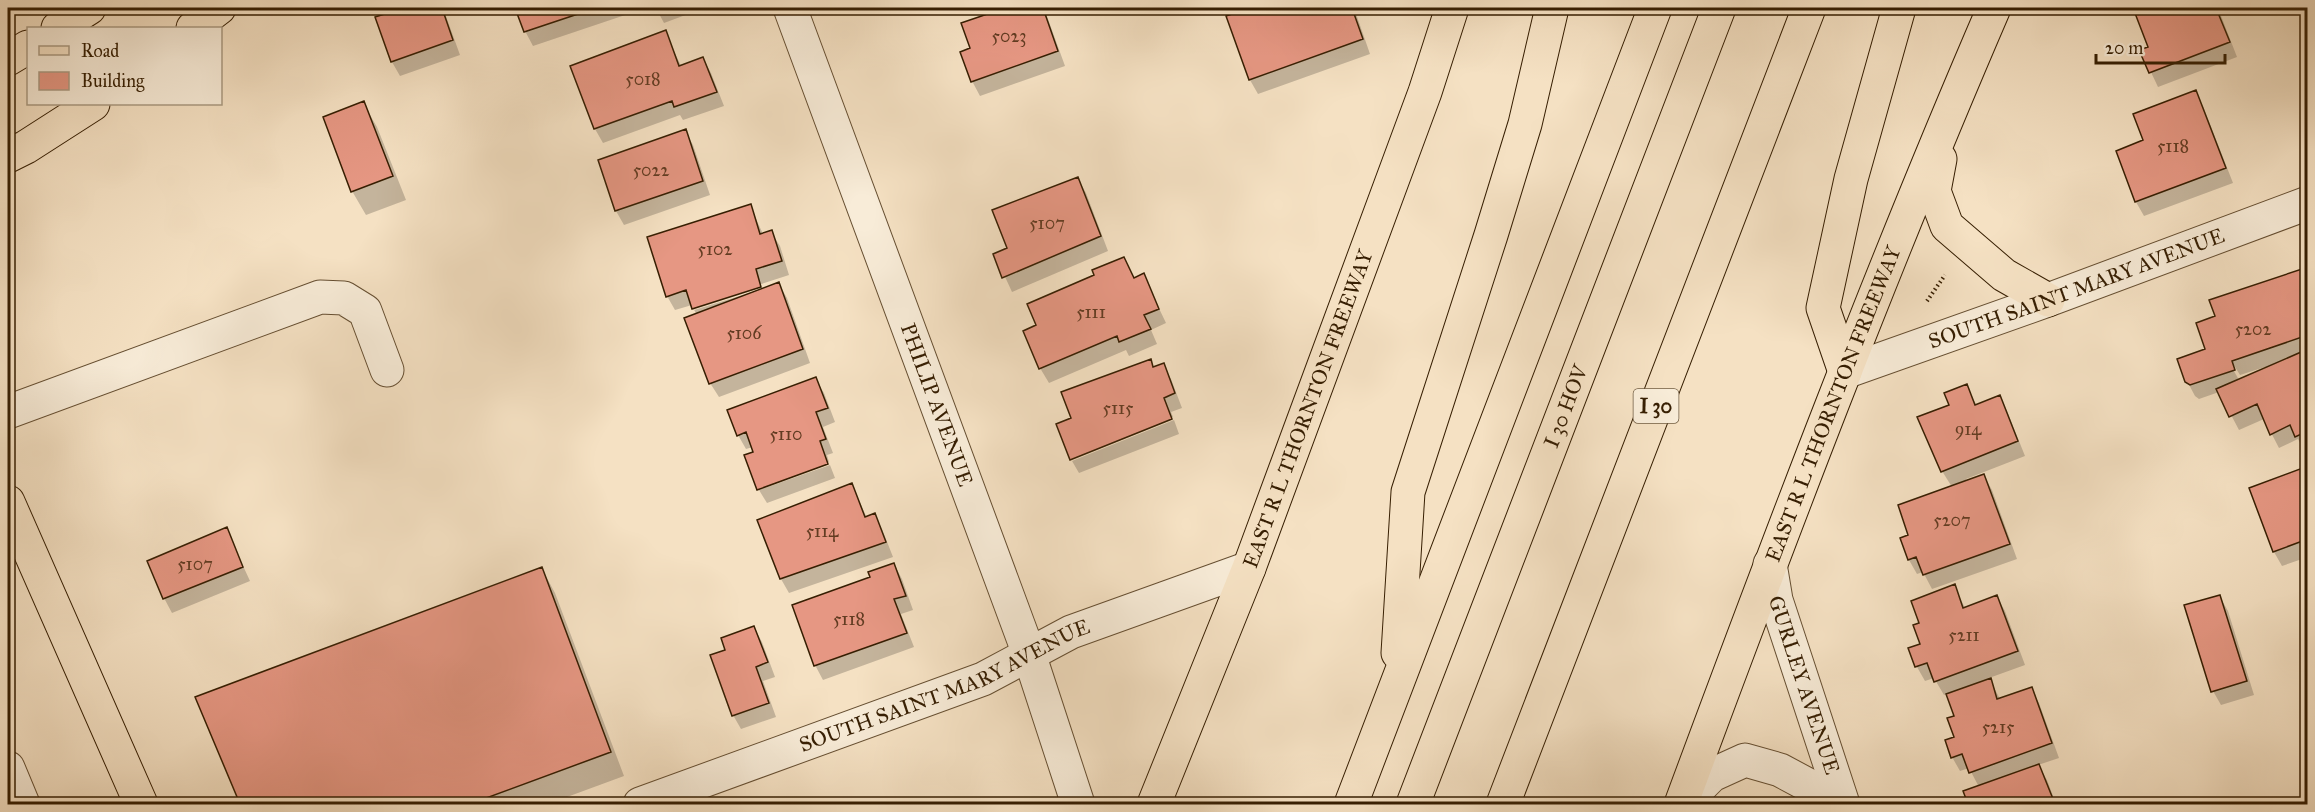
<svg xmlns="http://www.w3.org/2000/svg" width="2315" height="812" viewBox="0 0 2315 812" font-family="'IM FELL Great Primer',serif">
<rect width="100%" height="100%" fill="#f5e1c3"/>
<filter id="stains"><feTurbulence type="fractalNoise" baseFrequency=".00333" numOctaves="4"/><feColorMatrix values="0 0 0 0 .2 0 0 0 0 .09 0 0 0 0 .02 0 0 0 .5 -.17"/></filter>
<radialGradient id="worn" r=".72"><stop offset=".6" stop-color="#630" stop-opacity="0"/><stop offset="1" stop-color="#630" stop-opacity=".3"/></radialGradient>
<path fill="#0003" fill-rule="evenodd" d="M409,8H443L460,55L400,76L392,62L377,18Z
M516,8H646L533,46L525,31Z
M656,8H689L691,13L664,23Z
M908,8H930L912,14Z
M1010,8H1044L1065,66L980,96L972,81V49L963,24Z
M1254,8H1354L1370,54L1258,94L1250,80L1228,17Z
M2135,8H2218L2237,57L2158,87L2141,51L2150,47Z
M665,32L681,66L703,58L711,73L724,106L683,120L680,115L603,143L595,129Z
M2195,92L2203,106L2233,183L2144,216L2136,202L2117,152L2145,141Z
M363,103L377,127L406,200L366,215L352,191Z
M685,131L693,145L710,195L624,225L616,211Z
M1078,179L1086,193L1108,251L1012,292L995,255L1009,249Z
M750,206L763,234L771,232L780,246L789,275L694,306V310L779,284L787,298L810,363L719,397L710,383L697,315L693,308L692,305L675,310L667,296Z
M1124,258L1135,279L1143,275L1166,323L1151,330L1157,344L1129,356L1126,350L1049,383L1040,368L1038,326L1096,276Z
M2308,268V449L2304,450L2298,439L2279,448L2264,419L2239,430L2219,392L2199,399L2195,396L2187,381L2207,350L2217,317ZM2232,362L2240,375L2265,367L2266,369L2239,380L2230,364Z
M1150,361L1154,368L1163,364L1171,379L1182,408L1171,412L1173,417L1071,458L1073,419Z
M815,379L824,393L835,422L823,427L833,453L827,455L829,462L758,488L753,447L746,449L738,435Z
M1966,385L1977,406L1999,397L2007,411L2025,456L1966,479L1967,482L1984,476L1992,490L2017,559L1932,589L1923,572L1917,574L1909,560L1902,539L1910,536L1952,487L1942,471L1950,406Z
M1174,420L1179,434L1079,473L1072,461Z
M830,465L835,478L767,503L759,490Z
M2308,468V557L2282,566L2274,552L2251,488Z
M852,485L867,518L874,515L882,529L893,557L789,593L781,579L759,521Z
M226,529L250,581L172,613L164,598Z
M894,564L902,579L913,610L901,614L914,647L823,680L815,665L872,578Z
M542,569L555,593L624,776L548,804H241L197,698Z
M1954,586L1965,608L1997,597L2005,611L2025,665L1989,678L2000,699L2031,689L2039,703L2059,758L2038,765L2047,780L2056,804H1970L1965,792L1979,787L1969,768L1960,771L1952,757L1956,738V717L1947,694L1944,695L1934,678L1925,681L1917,667L1910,649L1922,645L1921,624Z
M2220,597L2228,611L2254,695L2221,705L2213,691Z
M754,627L762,642L775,677L763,681L776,717L741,729L733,715L727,650Z"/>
<path fill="#e69783" stroke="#361e02" stroke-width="1.5" d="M404,8H442L453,40L391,62L375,17Z
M515,8H596L524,32Z
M1005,8H1043L1058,51L971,82L960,52L970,48L961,23Z
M1250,8H1352L1363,39L1249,80L1226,16Z
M2133,8H2216L2230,42L2149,73L2139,50L2148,47Z
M666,30L679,66L703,57L717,92L674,107L672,101L594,129L570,66Z
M2196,90L2226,168L2135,202L2116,151L2143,140L2133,114Z
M364,101L393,176L351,192L323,117Z
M686,129L703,181L615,211L598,160Z
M1078,177L1101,236L1002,278L993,254L1007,248L992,210Z
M751,204L760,234L772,230L782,261L756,269L761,287L692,309L686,290L666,297L647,237Z
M1124,257L1134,278L1144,273L1159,309L1144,315L1151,329L1119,342L1117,336L1039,369L1023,331L1036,325L1027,304L1094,275L1092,270Z
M2308,267V335L2232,361L2235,370L2190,385L2185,382L2177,359L2205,349L2196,323L2215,316L2209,300Z
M779,282L803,349L709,384L684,318Z
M2308,349V431L2295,437L2290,425L2270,435L2257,404L2229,417L2216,389Z
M1151,359L1153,367L1164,363L1175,393L1164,398L1172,419L1070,460L1056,424L1071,418L1061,392Z
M816,377L828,408L816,412L826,439L820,441L828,464L757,490L744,455L753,452L746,432L737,436L727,410Z
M1967,384L1975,405L2000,395L2018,441L1941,472L1917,417L1949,405L1944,393Z
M2308,466V539L2273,552L2249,488Z
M1984,474L2010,544L1923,575L1916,557L1908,560L1900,538L1908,535L1898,505Z
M852,483L865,517L875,513L886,542L780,579L757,520Z
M227,527L243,567L163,599L147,561Z
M894,563L906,596L894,599L907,633L814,666L792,605L870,577L868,572Z
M542,567L611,752L470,804H240L195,697Z
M1955,584L1963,608L1997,595L2018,651L1934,682L1927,663L1915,667L1908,648L1920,644L1913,625L1919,623L1911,601Z
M2220,595L2247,681L2211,692L2184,605Z
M754,626L768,662L756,667L769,703L732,716L710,655L725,650L721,638Z
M1991,678L1997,699L2032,687L2052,743L1969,773L1962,754L1951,758L1945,740L1954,737L1947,718L1954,716L1946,694Z
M2039,764L2055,804H1968L1963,791Z"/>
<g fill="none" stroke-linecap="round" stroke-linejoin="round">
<defs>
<g id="minor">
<path id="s1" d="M790,8L1029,654L1078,804"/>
<path id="s2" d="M1845,372L2048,300L2308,203"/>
<path d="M8,412L320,297L344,298L365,311L387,370"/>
<path id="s3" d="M1770,564L1776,600L1843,804"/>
<path d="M8,768L23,804"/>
<path id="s4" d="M640,804L983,679L1071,632L1249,568"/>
<path d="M1683,804L1712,775L1745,760L1780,770L1808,785L1837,804"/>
</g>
<g id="major">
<path d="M58,28L89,8"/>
<path d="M193,28L219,8"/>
<path d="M8,59L28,47"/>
<path d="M8,156L26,147L93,104"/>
<path d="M1940,159L1934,191L1947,226L2004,275L2048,300"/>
<path d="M8,502L141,804"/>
<path id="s5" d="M1154,804L1249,568L1425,92L1452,8"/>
<path id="s6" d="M1681,804C1780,537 1881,270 1994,8"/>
</g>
<g id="highway">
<path d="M1845,372L1823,308L1851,179L1899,8"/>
<path d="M1398,653L1408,492L1491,235L1525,124L1552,8"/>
<path d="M1351,804L1655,8"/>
<path id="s7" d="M1413,804L1719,8"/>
<path d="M1503,804L1809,8"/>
</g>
</defs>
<use href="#minor" stroke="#664f32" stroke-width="35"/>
<use href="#major" stroke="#361e02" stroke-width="35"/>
<use href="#highway" stroke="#361e02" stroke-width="35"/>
<path stroke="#361e02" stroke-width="4" stroke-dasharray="1.5 3" stroke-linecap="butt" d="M1927,301L1945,275"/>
<use href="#minor" stroke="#f8ecd8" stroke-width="33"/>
<use href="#major" stroke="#f5e1c3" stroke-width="33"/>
<use href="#highway" stroke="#f5e1c3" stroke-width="33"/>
</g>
<g text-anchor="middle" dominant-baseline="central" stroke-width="4.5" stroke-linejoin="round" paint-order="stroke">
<g font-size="18" fill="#623c22">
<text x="1009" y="36">5023</text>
<text x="643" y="79">5018</text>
<text x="2173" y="146">5118</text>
<text x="651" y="170">5022</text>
<text x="1047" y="223">5107</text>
<text x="715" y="249">5102</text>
<text x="1091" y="312">5111</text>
<text x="2253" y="329">5202</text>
<text x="744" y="333">5106</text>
<text x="1118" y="408">5115</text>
<text x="1968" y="429">914</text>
<text x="786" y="434">5110</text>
<text x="1952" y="520">5207</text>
<text x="822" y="531">5114</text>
<text x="195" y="564">5107</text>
<text x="849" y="619">5118</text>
<text x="1964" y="635">5211</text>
<text x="1998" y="727">5215</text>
</g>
<rect fill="#f8ecd8" stroke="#705c42" stroke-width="1.5" x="1633.5" y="389" width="45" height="34" rx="4.5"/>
<g font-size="20" font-weight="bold" fill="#361e02">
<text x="1656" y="406">I 30</text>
</g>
<g font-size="21" fill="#361e02" stroke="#f8ecd8">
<text stroke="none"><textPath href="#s2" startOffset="246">SOUTH SAINT MARY AVENUE</textPath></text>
<text stroke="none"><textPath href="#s6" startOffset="428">EAST R L THORNTON FREEWAY</textPath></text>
<text stroke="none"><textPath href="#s1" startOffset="423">PHILIP AVENUE</textPath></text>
<text stroke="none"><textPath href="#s7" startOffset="426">I 30 HOV</textPath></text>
<text stroke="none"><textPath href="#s5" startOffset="424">EAST R L THORNTON FREEWAY</textPath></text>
<text stroke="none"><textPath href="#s3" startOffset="126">GURLEY AVENUE</textPath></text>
<text stroke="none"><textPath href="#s4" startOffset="327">SOUTH SAINT MARY AVENUE</textPath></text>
</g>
</g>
<rect width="2315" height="812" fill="none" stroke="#f5e1c3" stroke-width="30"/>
<rect x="9" y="9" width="2297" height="794" fill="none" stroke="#361e02" stroke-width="3"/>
<rect x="15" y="15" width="2285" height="782" fill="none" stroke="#361e02" stroke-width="1.5"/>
<rect x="27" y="27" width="195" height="78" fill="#f8ecd8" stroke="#aa9a82" stroke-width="1.5"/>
<rect x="39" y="46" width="30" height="9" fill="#f5e1c3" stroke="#aa9a82" stroke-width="1.5"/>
<text x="81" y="57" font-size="18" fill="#361e02">Road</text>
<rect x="39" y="72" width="30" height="18" fill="#e69783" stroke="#aa9a82" stroke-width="1.5"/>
<text x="81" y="87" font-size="18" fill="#361e02">Building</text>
<path d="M2096 54v9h129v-9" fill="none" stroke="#361e02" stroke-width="3"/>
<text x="2105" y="54" font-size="18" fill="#361e02" stroke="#f8ecd8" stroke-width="4.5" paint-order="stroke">20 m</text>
<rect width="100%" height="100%" filter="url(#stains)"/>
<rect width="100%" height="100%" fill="url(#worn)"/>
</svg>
